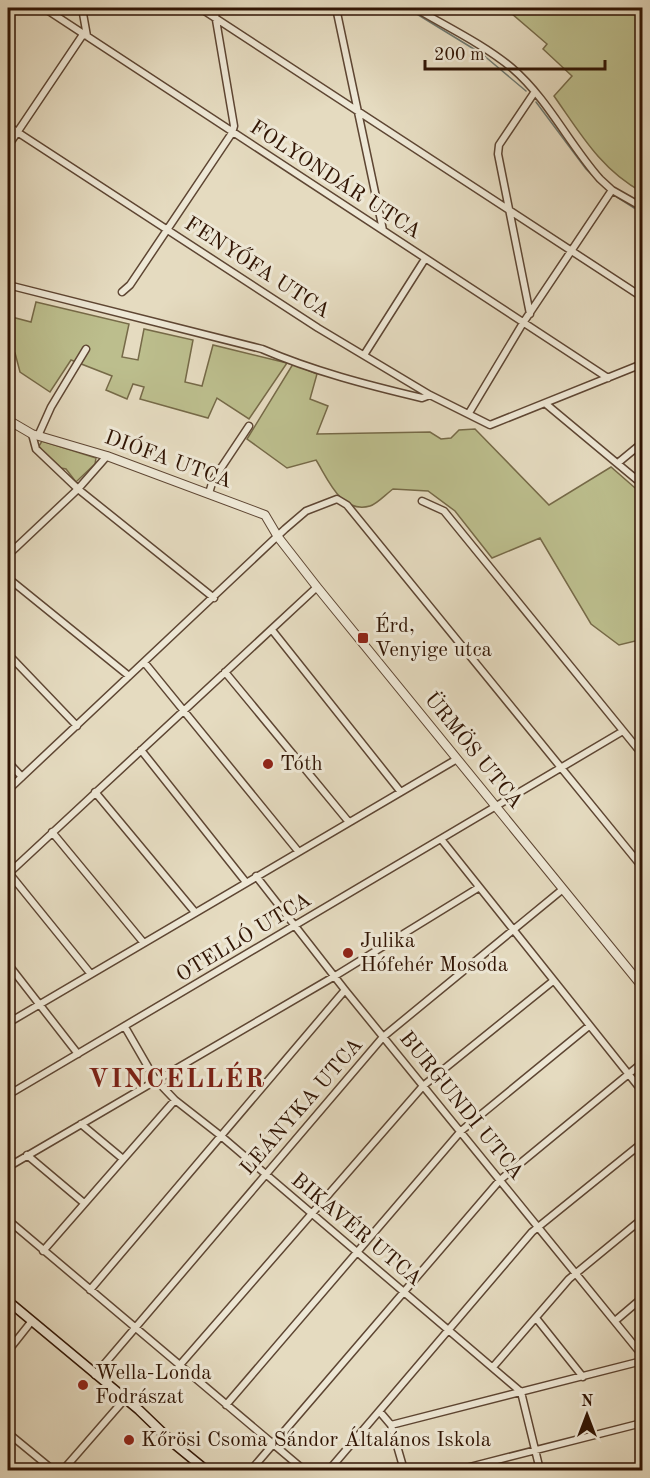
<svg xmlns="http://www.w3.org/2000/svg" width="650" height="1478" viewBox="0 0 650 1478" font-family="'Old Standard TT',serif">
<rect width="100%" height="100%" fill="#e5dbc0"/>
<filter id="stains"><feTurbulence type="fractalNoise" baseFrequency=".00333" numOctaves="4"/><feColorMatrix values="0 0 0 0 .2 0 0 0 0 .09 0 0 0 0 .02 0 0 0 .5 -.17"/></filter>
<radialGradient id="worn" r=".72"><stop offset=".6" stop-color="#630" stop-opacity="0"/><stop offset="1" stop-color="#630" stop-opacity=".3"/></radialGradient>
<path fill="#bcbe8d" stroke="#766a48" stroke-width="1.5" d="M505,8H642V192C601,170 580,133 554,96L572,76L543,49L547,44Z
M36,302L129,324L122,357L138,360L144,329L193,340L185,382L202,386L213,345L287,363L249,419L217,398L208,418L140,399L144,387L133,384L127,399L106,390L112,376L71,360L50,392L20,372L15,353L8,348V316L31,322Z
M293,364L317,374L310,399L328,406L317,434L430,432L441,439L451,438L459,430L475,429L549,505L611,467L642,494V647L635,641L619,645L591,624L540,538L492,558L455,511L428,491L393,489C386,494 377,504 370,506C341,514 328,479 316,460L287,468L247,439Z
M42,441L96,458L95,464L76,482L66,469L61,468L41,449L39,446Z"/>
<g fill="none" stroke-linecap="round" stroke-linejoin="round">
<path stroke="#6e7870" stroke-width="1.5" d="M407,8L482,54L526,91
M536,102L586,169L606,189
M617,197L642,213"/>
<defs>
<path id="minor" d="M44,8L608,378
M82,8L87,36
M200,8L642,297
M336,8L383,230
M415,8C447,27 483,44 512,68C548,99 569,144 600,179L612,190L642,207
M8,126L318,328L430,395L490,425L642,364
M8,146L84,33
M8,285L262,349C313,371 367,385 422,398L430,395
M122,292L130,285L232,133L234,126L214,8
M530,314L498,154L499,145L534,93
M364,355L425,259
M546,404L642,484
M469,413L523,323L612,190
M32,434L36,449L78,489L214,598
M38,436L51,407L86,349
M619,462L642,443
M209,493L213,480L249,426
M422,501L444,511L642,754
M8,555L78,489L107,456
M8,578L129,676
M272,630L400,791
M8,654L77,726
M144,662L298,851
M225,672L348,821
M141,750L245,881
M8,762L22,777
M8,790L285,529L306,511L337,499L347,505L642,867
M95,792L194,911
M52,832L143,942
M441,839L642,1091
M9,873L90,973
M8,874L317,587
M256,876L345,990L642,1355
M8,964L78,1054
M8,1023L457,759
M125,1027L155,1079L175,1100L221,1136L521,1392L540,1470
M8,1095L623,731
M81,1124L123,1159
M27,1155L84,1203
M8,1167L335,976L478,888
M8,1220L304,1470
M43,1251L175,1100
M90,1290L345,990
M536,1318L583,1377
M615,1321L642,1298
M8,1351L31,1322
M179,1366L423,1086L553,981
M493,1367L569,1279L642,1219
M95,1375L383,1037L563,889
M226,1405L461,1131L589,1026
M380,1412L391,1425L404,1470
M391,1425L642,1361
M8,1433L53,1470
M63,1470L124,1400
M251,1470L500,1180L642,1063
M329,1470L532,1232L642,1143
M458,1470L642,1423"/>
<path id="tertiary" d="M8,420L32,434L107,456L265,515L278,537L317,587L642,986"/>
<path id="secondary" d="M8,1301L139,1410L167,1437
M162,1434L206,1470"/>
</defs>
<use href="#minor" stroke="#5e4633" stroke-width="9"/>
<use href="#tertiary" stroke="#5e4633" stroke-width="10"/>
<use href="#secondary" stroke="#311504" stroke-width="11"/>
<use href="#minor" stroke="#eee8d6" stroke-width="6"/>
<use href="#tertiary" stroke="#eee8d6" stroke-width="8"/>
<use href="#secondary" stroke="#eee8d6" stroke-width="8"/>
</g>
<g fill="#8f2418" stroke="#eee8d6" stroke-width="2">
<rect x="357" y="632" width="12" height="12" rx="3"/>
<circle cx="268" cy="764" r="6"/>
<circle cx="348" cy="953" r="6"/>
<circle cx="83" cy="1385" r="6"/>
<circle cx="129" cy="1440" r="6"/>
</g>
<g text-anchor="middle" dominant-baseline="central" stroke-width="6" stroke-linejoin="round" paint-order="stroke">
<g font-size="21" fill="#311504" stroke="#eee8d6">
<text transform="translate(335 180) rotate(33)">FOLYONDÁR UTCA</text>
<text transform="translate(257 268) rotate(33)">FENYŐFA UTCA</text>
<text transform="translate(168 460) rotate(20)">DIÓFA UTCA</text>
<text transform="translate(473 751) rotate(51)">ÜRMÖS UTCA</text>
<text transform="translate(244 938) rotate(-31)">OTELLÓ UTCA</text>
<text transform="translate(461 1106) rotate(51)">BURGUNDI UTCA</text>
<text transform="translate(302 1107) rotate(-49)">LEÁNYKA UTCA</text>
<text transform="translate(356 1230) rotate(40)">BIKAVÉR UTCA</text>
</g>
<g font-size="21" fill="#311504" stroke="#eee8d6" text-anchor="start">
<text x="375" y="626">Érd,<tspan x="375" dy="24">Venyige utca</tspan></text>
<text x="280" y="764">Tóth</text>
<text x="360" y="941">Julika<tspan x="360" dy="24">Hófehér Mosoda</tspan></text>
<text x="95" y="1373">Wella-Londa<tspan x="95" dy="24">Fodrászat</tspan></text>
<text x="141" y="1440">Kőrösi Csoma Sándor Általános Iskola</text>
</g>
<g font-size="27" font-weight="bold" letter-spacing="1.5" fill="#7a1f14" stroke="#eee8d6">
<text x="177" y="1079">VINCELLÉR</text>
</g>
</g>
<rect width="650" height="1478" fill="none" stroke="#e5dbc0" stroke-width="30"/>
<rect x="9" y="9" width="632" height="1460" fill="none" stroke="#311504" stroke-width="3"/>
<rect x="15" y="15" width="620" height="1448" fill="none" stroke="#311504" stroke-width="1.5"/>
<g transform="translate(587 1415)" stroke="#eee8d6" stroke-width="4.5" paint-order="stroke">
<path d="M0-4.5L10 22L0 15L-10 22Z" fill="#311504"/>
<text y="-9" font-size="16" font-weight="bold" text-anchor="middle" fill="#311504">N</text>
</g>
<path d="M425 60v9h180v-9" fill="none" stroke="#311504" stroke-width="3"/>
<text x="434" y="60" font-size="18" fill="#311504" stroke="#eee8d6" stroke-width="4.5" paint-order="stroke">200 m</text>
<rect width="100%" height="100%" filter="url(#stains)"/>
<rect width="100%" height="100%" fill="url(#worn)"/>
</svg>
